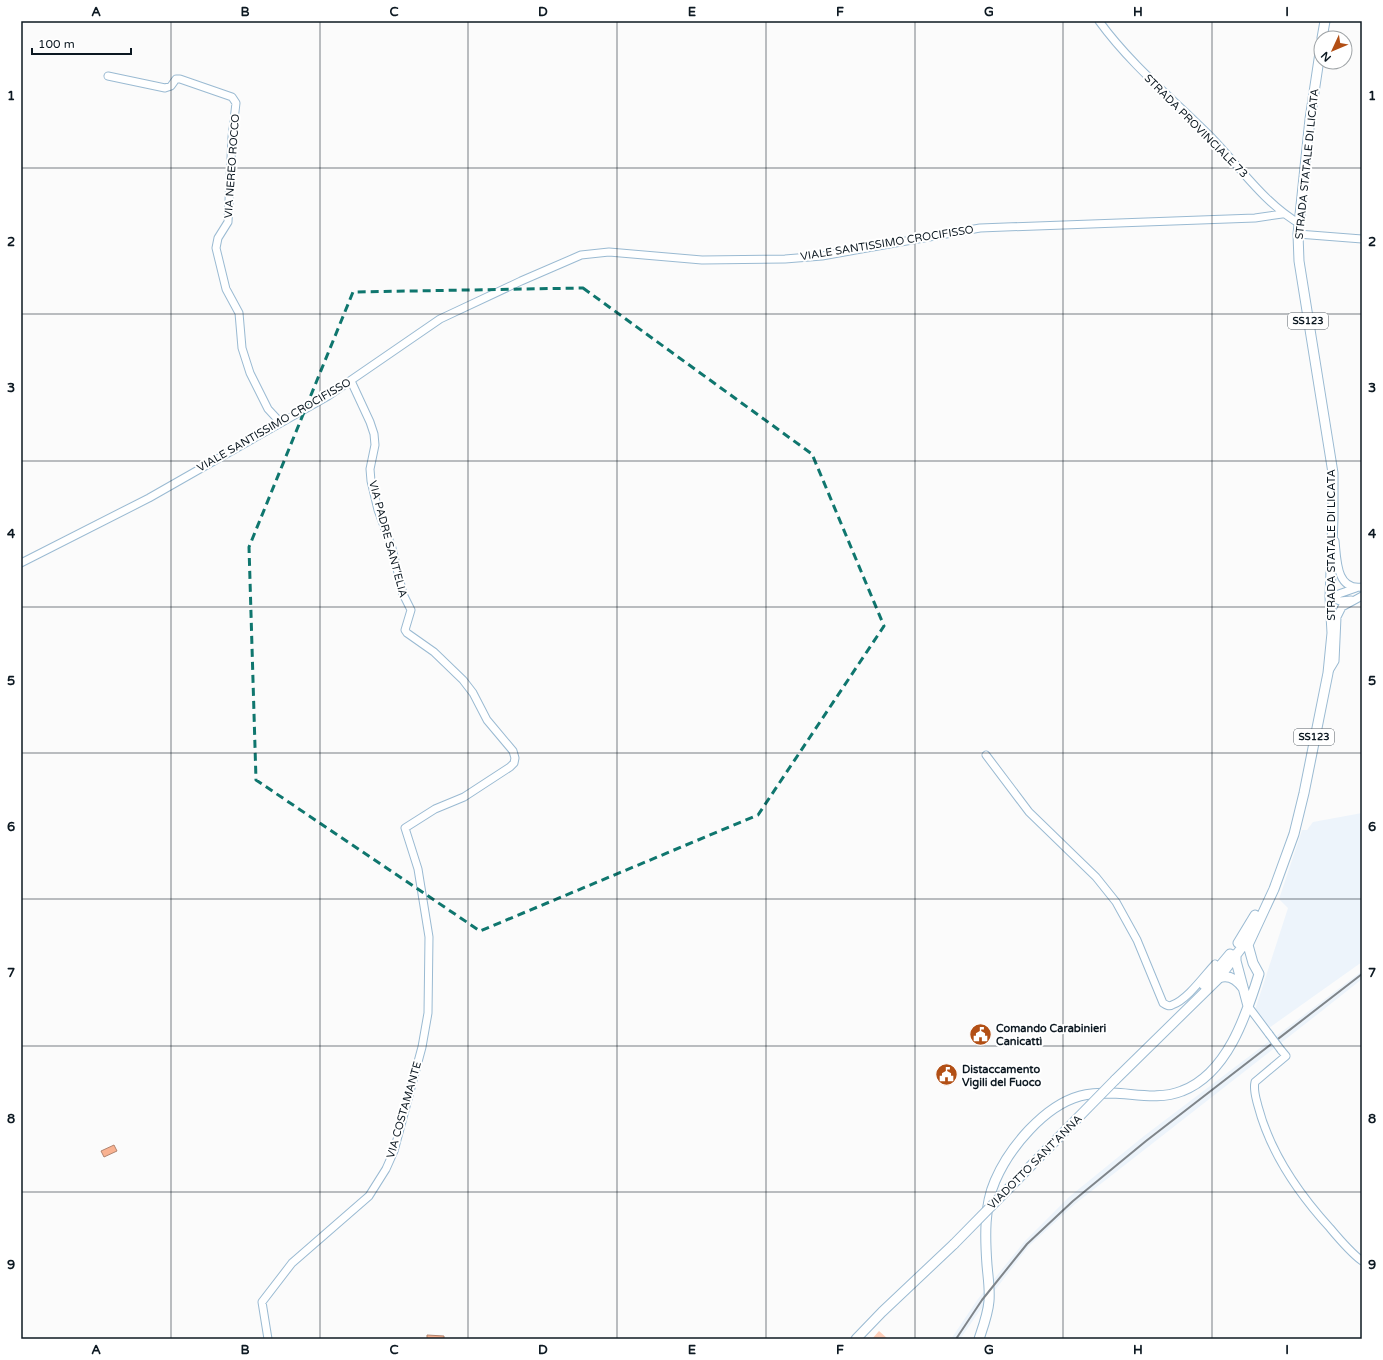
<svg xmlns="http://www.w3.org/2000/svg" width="1383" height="1360" viewBox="0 0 1383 1360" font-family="'Varela Round',sans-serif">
<rect width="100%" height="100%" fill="#fbfbfb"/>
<path fill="#edf4fb" d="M1362,813V962L1269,1028L1255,1010L1288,908L1279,899L1302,830H1307L1313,822Z
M1362,971V979L1323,1010L1075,1204L1029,1246L985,1303L960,1339H951L978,1299L1024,1242L1069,1197L1144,1136Z"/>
<path fill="#feceb9" d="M879,1331L888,1339H872Z"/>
<path fill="#f9b291" stroke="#b2846f" d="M114,1145L117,1151L104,1157L101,1151Z
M427,1335L444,1336V1339H427Z"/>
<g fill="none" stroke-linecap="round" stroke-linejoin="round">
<defs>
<path id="minor" d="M1099,21C1131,65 1173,99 1211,137C1239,166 1264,203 1300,224
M108,76L165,88L171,86L176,79H180L232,97L236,103L232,137L228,222L218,238L216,248L226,289L239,313L242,348L250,373L268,409L280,422
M1298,234L1362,239
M1335,541C1337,559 1336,591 1362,587
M21,563L149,498L328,396L440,319L521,281L581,255L609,252L702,260L785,259L822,256L980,228L1255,218L1282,214
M1330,597L1356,588
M1330,597L1340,601L1351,600
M1329,671L1335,661L1337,617L1342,607L1362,596
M986,755L1029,812L1096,877L1116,902L1137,940L1163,1003C1166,1005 1169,1007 1172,1005C1187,1000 1204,976 1215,964L1219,968
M1248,1006L1269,1034
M1281,1050L1286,1056L1255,1082C1253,1090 1256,1098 1258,1106C1270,1152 1298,1193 1330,1228C1340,1240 1350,1252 1362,1261
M268,1339L262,1302L292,1263L369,1196L386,1169L394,1151L422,1047L428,1013L429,937L418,869L405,828L435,809L464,797L510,767L514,763L515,758L513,751L487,720L473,693L463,680L434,652L407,633L405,630L411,610L403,594L392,548L378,510L371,481L370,469L375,445L374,434L370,422L351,381"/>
<path id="major" d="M1322,38L1325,21
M1238,943L1255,915
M1236,954V961L1248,1006
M1219,978C1229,974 1237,980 1243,988
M1204,985L1230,954
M1115,1080L1219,978L1248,939
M856,1339L882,1312L954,1244
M979,1339C983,1327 988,1314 989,1301C990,1289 988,1277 987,1265C985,1238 984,1206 995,1181C1009,1148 1044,1106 1080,1096C1091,1093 1102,1093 1113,1093C1136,1094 1160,1100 1182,1091C1227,1074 1246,1016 1259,974L1253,963L1248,945L1274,889L1294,834L1304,793L1328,673L1332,633L1330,597L1333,518V473L1299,261L1298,234L1310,119L1321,46"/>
</defs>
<use href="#minor" stroke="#9abad2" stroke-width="9"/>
<use href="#major" stroke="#9abad2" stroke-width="11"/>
<use href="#minor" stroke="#fff" stroke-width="7"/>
<use href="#major" stroke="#fff" stroke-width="9"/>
<path stroke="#7f858a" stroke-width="2" d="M956,1339L982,1300L1027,1244L1073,1201L1146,1141L1362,974"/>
<defs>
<path id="minor-bridge" d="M1269,1034L1281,1050"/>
<path id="major-bridge" d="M954,1244L1115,1080"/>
</defs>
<use href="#minor-bridge" stroke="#9abad2" stroke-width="9" stroke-linecap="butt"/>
<use href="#major-bridge" stroke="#9abad2" stroke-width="11" stroke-linecap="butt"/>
<use href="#minor-bridge" stroke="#fff" stroke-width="7"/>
<use href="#major-bridge" stroke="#fff" stroke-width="9"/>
</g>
<path fill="none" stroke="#0f766e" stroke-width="3" stroke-dasharray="8 5" stroke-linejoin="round" d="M583,288L812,454L884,626L758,815L480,931L256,780L249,547L353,292Z"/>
<path fill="none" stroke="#0c1821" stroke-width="1" stroke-opacity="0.55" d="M171,21V1339M320,21V1339M468,21V1339M617,21V1339M766,21V1339M915,21V1339M1063,21V1339M1212,21V1339M21,168H1362M21,314H1362M21,461H1362M21,607H1362M21,753H1362M21,899H1362M21,1046H1362M21,1192H1362"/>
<defs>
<symbol id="civic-disc" viewBox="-11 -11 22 22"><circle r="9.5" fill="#b24f15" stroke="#fff"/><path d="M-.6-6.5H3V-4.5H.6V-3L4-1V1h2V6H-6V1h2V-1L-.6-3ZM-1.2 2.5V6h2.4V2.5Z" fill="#fff"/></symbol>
</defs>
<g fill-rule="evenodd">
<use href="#civic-disc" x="968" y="1022" width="25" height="25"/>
<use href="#civic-disc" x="934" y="1062" width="25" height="25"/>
</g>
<g text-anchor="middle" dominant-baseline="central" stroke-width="4" stroke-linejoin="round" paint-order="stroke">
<g fill="#fff" stroke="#555d64" stroke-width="1">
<rect x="1288" y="313" width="40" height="16" rx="3"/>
<rect x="1294" y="729" width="40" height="16" rx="3"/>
</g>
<g font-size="10" font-weight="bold" fill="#0c1821">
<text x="1308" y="321">SS123</text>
<text x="1314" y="737">SS123</text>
</g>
<g font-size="11" fill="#0c1821" stroke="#fff">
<text transform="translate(1196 126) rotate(45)">STRADA PROVINCIALE 73</text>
<text transform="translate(1307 164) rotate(-84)">STRADA STATALE DI LICATA</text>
<text transform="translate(232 166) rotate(-86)">VIA NEREO ROCCO</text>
<text transform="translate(887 243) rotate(-9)">VIALE SANTISSIMO CROCIFISSO</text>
<text transform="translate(274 425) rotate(-30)">VIALE SANTISSIMO CROCIFISSO</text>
<text transform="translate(388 539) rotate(75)">VIA PADRE SANT'ELIA</text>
<text transform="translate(1331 545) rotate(-90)">STRADA STATALE DI LICATA</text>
<text transform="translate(404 1110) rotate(-74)">VIA COSTAMANTE</text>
<text transform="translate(1035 1162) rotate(-45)">VIADOTTO SANT'ANNA</text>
</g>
<g font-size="11" font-weight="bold" fill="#0c1821" stroke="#fff" text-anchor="start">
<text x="996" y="1028">Comando Carabinieri<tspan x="996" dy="13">Canicattì</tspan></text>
<text x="962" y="1069">Distaccamento<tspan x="962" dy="13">Vigili del Fuoco</tspan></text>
</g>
</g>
<rect width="1383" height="1360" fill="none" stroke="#ffffff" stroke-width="44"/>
<g transform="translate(1333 50) rotate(226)"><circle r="19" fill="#ffffff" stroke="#9ea3a6"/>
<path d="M0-3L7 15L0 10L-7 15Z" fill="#b24f15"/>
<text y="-6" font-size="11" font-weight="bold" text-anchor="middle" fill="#0c1821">N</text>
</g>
<path d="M32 48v6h99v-6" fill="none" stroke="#0c1821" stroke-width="2"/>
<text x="38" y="48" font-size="12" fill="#0c1821" stroke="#ffffff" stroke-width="3" paint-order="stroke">100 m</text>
<rect x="22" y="22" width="1339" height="1316" fill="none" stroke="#0c1821" stroke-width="1.5"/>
<g font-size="13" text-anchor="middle" font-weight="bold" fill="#0c1821">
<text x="96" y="16">A</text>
<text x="245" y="16">B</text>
<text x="394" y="16">C</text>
<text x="543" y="16">D</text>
<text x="692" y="16">E</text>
<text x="840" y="16">F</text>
<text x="989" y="16">G</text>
<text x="1138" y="16">H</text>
<text x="1287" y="16">I</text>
<text x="11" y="100">1</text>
<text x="1372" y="100">1</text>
<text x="11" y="246">2</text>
<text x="1372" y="246">2</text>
<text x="11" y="392">3</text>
<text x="1372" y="392">3</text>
<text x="11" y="538">4</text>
<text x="1372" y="538">4</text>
<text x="11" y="685">5</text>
<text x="1372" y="685">5</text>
<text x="11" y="831">6</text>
<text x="1372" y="831">6</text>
<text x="11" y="977">7</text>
<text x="1372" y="977">7</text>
<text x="11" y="1123">8</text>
<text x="1372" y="1123">8</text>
<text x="11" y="1269">9</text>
<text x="1372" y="1269">9</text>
<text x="96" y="1354">A</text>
<text x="245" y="1354">B</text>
<text x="394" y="1354">C</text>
<text x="543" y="1354">D</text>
<text x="692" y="1354">E</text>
<text x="840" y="1354">F</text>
<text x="989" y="1354">G</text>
<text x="1138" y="1354">H</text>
<text x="1287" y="1354">I</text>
</g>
</svg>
